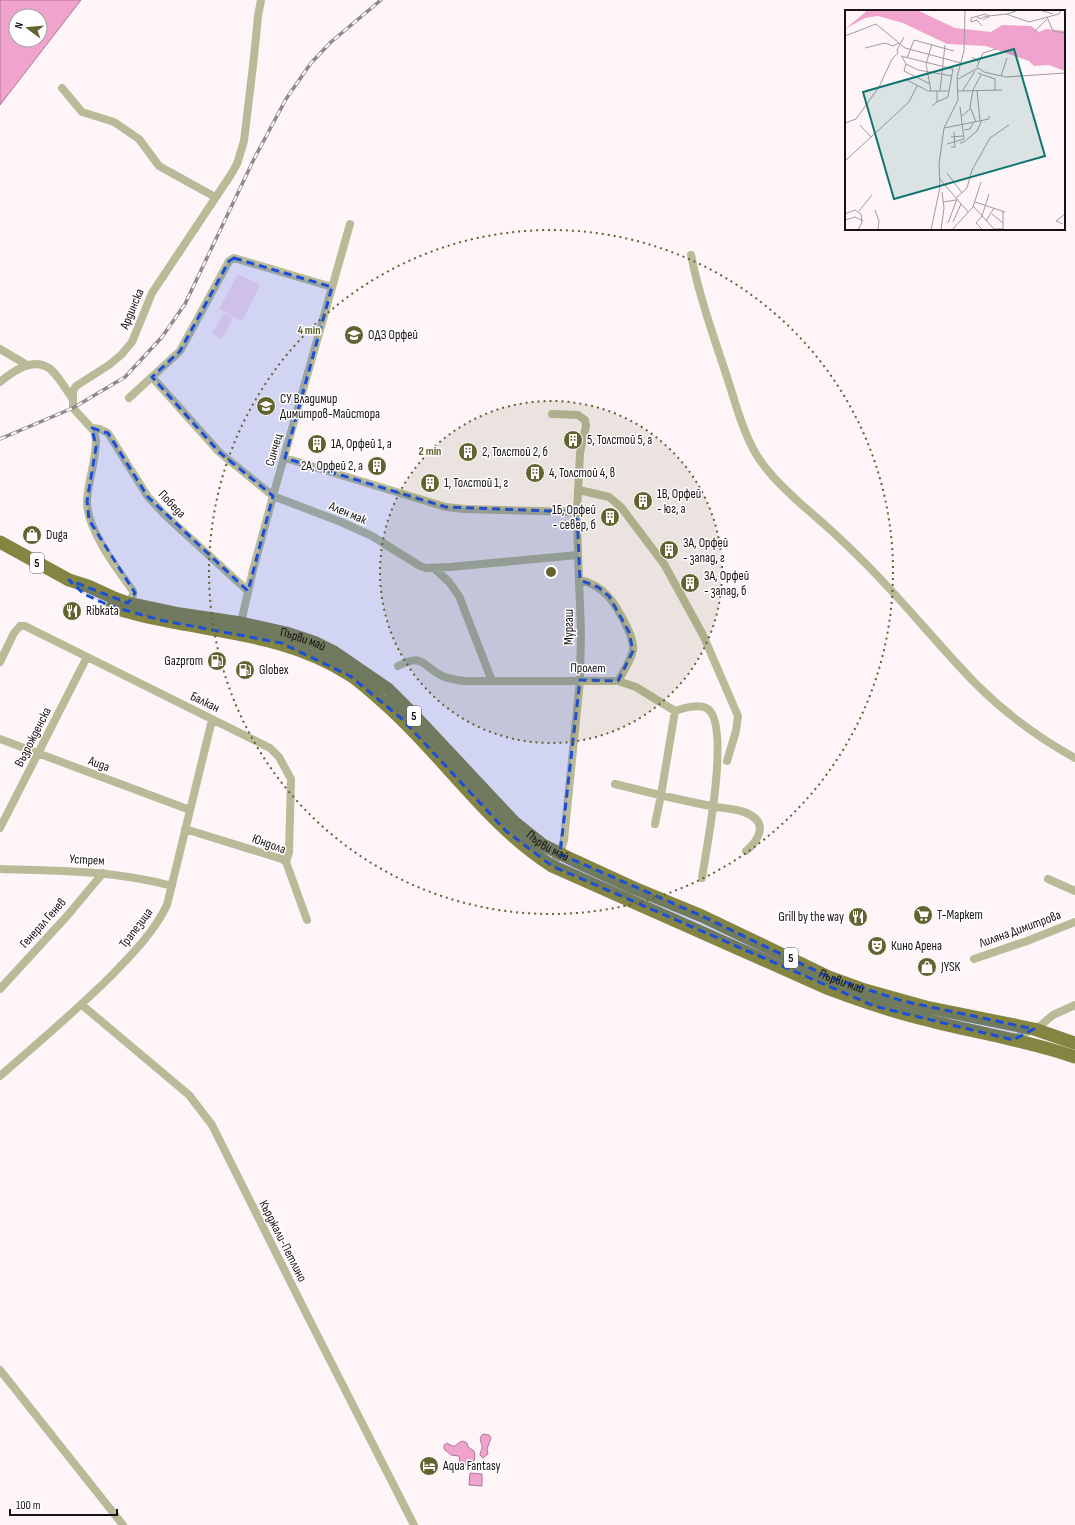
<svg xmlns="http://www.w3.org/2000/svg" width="1075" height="1525" viewBox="0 0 1075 1525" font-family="'Sofia Sans Condensed',sans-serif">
<rect width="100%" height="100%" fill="#fef5f9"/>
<path fill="#fcdcec" d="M238,274L260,285L242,321L219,309Z
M224,313L233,318L222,339L212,334Z"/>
<path fill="#f0a3cd" stroke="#af7796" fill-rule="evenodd" d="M0,0H81L0,105ZM16,16H40V40H16Z
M483,1434L489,1435L491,1438L487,1449L488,1454L483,1458L480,1455C480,1453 481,1451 482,1449C483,1443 477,1439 483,1434Z
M463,1441L467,1443L468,1447L474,1451L475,1456L474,1461L467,1465L460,1463L459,1456L451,1455L444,1449V1445L447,1443L452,1446H455L460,1442Z
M470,1473L482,1474V1486L469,1485Z"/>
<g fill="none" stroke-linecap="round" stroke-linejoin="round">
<path stroke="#b9ba97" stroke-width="8" d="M62,88L82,112L114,122L139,139L159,166L215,197
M691,255C699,295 713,335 726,374C735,401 742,430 756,454C768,474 785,489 802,505C822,522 842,540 860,558C901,598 936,643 976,684C1005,713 1039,738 1075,758
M0,349L27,365
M152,377L219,452L273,496L341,522L372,536L420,566L426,568L450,567L578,555
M0,382C12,372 31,358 47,367C56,371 66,390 72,398
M129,398L180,351L229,261L234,258L332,287
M92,428L100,429L108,433L148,497L165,515L248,591
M285,458L446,507L464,509L577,512
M579,490L609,497L621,507L664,564L703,635L738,716L736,731L727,761
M434,568L449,582L459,596L492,681
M580,580C604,585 615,603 625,623C629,631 634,641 633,650C631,661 623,672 618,681
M128,603L133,595V591C117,569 86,528 87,501C88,481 96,461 96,440L94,431L73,408V391L76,386L109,365L121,355L132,342L152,293L230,176L237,164L244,141L254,57L258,16L261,0
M240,627L253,570L273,496L350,224
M0,662L14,633L20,626H25L270,748L279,757L291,779L289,852L286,862
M398,666C424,653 421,665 442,676C449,679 457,680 464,681H618L636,687L675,711
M675,711C684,708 699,703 708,709C731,727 706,850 702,878
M0,739L190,810
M615,784C647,792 679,800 711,806C723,809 741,808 752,816C768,826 756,843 746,851
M655,824L661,795L675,711
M0,828L87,657
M185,829L282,859L286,862L307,920
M552,866L561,850L564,840L580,680L581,631L578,555L577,512L580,453L586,426L585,420L578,415L552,414
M0,869C59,871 114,870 172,886
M1048,879L1075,891
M974,959L1027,941L1075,922
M0,989L67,916L103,873
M82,1005L189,1095L212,1125L307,1315L414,1525
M1013,1039L1040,1026L1053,1015L1075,1005
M0,1076C38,1043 77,1010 113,974C133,953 154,932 167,905L212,720
M0,1370L123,1525"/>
<g stroke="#848542" stroke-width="13">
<path id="s1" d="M0,542L69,580L88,586L112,597L128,603L180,614L241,623L286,633L316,643L334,652L388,689L410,711L514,822L543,845L573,860L634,888L702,916L829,977L865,990L926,1007L1034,1029L1075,1043"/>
<path d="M112,607C193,634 275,627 350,675C362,683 374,694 385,704C443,755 486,824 552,866L829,989C861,1001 893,1012 927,1020C976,1033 1027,1040 1075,1057"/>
</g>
<defs>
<path id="rail" d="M0,439L73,408L125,377L162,337L185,304L254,159L286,99L311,63L331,42L381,0"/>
</defs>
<use href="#rail" stroke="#90888c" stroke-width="3.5"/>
<use href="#rail" stroke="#fff" stroke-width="2" stroke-dasharray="6" stroke-linecap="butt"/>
</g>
<path fill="#1d4ed8" fill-opacity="0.2" stroke="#1d4ed8" stroke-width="3" stroke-dasharray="8 5" stroke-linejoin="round" d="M234,258L332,287L285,458L446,507L577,512L580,580L598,587L609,596L629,632L633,651L618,681L580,680L560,854L702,916L829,977L903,1001L1034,1029L1013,1040L874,1006L552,866L506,831L402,719L350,676L281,643L160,620L110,606L84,594L69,580L128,603L135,593L89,520L87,501L96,447L92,428L108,433L148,497L248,591L273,496L219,452L152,377L180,351L229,261Z"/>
<circle cx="551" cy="572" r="171" fill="#626330" fill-opacity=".12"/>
<g fill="none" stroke="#626330" stroke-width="2" stroke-dasharray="2 4">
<circle cx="551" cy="572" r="171"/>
<circle cx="551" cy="572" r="342"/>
</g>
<defs>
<symbol id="school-disc" viewBox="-11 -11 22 22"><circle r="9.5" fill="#626330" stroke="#fff"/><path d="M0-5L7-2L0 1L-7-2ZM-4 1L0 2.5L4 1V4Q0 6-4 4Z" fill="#fff"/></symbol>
<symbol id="building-disc" viewBox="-11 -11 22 22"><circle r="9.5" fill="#626330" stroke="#fff"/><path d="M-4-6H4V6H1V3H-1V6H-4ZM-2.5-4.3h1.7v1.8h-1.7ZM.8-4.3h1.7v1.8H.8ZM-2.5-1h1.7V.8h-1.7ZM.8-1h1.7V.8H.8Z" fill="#fff"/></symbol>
<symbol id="shop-disc" viewBox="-11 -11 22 22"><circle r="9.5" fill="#626330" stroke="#fff"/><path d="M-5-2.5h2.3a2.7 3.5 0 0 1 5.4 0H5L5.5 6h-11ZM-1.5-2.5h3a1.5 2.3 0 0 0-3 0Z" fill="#fff"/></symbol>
<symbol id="restaurant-disc" viewBox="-11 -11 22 22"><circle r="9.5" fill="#626330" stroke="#fff"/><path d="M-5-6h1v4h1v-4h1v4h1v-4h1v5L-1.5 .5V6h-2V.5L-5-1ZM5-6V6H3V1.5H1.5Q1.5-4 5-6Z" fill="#fff"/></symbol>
<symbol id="fuel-disc" viewBox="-11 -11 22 22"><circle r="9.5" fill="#626330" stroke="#fff"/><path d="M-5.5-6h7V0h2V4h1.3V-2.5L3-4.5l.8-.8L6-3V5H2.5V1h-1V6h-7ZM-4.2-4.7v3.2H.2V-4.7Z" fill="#fff"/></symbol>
<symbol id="supermarket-disc" viewBox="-11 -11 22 22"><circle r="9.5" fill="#626330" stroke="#fff"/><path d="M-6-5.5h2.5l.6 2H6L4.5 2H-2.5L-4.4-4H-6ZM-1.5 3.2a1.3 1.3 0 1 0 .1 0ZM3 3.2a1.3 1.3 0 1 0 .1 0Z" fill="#fff"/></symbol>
<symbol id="theatre-disc" viewBox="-11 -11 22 22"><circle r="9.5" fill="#626330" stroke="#fff"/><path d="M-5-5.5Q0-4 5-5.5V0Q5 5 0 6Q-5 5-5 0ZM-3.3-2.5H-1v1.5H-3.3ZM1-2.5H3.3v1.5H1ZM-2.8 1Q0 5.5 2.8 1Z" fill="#fff"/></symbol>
<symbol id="hotel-disc" viewBox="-11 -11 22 22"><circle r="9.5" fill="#626330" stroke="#fff"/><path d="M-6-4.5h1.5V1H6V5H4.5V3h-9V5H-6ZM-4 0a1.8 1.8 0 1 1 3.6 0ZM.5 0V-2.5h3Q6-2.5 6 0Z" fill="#fff"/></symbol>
</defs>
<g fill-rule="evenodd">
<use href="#school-disc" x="343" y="324" width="22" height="22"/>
<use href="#school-disc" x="255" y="395" width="22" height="22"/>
<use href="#building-disc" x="562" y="429" width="22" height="22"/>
<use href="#building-disc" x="306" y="433" width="22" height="22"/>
<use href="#building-disc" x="457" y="441" width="22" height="22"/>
<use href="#building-disc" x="366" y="455" width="22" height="22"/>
<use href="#building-disc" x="524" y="462" width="22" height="22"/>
<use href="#building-disc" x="419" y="472" width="22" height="22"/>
<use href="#building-disc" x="632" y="490" width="22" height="22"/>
<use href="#building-disc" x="599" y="506" width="22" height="22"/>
<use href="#shop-disc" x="21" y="524" width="22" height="22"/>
<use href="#building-disc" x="658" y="539" width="22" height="22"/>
<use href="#building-disc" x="679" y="572" width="22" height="22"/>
<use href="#restaurant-disc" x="61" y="600" width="22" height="22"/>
<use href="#fuel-disc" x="206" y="650" width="22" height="22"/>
<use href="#fuel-disc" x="234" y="659" width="22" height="22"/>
<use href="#supermarket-disc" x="912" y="904" width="22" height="22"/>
<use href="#restaurant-disc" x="847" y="906" width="22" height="22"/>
<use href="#theatre-disc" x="866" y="935" width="22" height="22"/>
<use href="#shop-disc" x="916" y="956" width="22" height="22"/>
<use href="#hotel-disc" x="418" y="1455" width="22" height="22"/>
</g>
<g text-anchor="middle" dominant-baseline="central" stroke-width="3" stroke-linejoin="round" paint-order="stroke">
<g fill="#fff" stroke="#5d585b" stroke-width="1">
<rect x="30" y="553" width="14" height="20" rx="3"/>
<rect x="407" y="706" width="14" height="20" rx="3"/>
<rect x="784" y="948" width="14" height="20" rx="3"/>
</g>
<g font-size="12" font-weight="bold" fill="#181115">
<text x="37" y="563">5</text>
<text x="414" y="716">5</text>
<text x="791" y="958">5</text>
</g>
<g font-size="13" fill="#181115" stroke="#fff">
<text transform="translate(132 309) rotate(-67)">Ардинска</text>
<text transform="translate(274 450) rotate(-74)">Синчец</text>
<text transform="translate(172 504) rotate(46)">Победа</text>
<text transform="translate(348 513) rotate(23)">Ален мак</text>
<text transform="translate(569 627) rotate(-90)">Мургаш</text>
<text stroke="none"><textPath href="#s1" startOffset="321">Първи май</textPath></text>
<text transform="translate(588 668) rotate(1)">Пролет</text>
<text transform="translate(205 702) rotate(26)">Балкан</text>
<text transform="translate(33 737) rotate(-63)">Възрожденска</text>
<text transform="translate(99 764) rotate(20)">Аида</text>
<text transform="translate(269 844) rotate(20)">Юндола</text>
<text stroke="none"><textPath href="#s1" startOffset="645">Първи май</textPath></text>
<text transform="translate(87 860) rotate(3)">Устрем</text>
<text transform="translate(43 923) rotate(-48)">Генерал Генев</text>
<text transform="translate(136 928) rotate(-53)">Трапезица</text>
<text transform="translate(1020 929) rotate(-20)">Лиляна Димитрова</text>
<text stroke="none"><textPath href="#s1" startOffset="969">Първи май</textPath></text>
<text transform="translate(283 1241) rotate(63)">Кърджали-Петлино</text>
</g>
<g font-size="13" fill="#181115" stroke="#fff" text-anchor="start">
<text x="368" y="335">ОДЗ Орфей</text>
<text x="280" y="399">СУ Владимир<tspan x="280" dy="15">Димитров-Майстора</tspan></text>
<text x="587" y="440">5, Толстой 5, а</text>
<text x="331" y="444">1А, Орфей 1, а</text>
<text x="482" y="452">2, Толстой 2, б</text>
<text x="363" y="466" text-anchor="end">2А, Орфей 2, а</text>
<text x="549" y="473">4, Толстой 4, в</text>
<text x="444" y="483">1, Толстой 1, г</text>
<text x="657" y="494">1В, Орфей<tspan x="657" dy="15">- юг, а</tspan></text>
<text x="596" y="510" text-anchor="end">1Б, Орфей<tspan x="596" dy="15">- север, б</tspan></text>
<text x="46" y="535">Duga</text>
<text x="683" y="543">3А, Орфей<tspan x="683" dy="15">- запад, г</tspan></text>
<text x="704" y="576">3А, Орфей<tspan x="704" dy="15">- запад, б</tspan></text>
<text x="86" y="611">Ribkata</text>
<text x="203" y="661" text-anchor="end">Gazprom</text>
<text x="259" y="670">Globex</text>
<text x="937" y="915">Т-Маркет</text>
<text x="844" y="917" text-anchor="end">Grill by the way</text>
<text x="891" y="946">Кино Арена</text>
<text x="941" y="967">JYSK</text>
<text x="443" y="1466">Aqua Fantasy</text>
</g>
</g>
<g transform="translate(845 10)">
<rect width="220" height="220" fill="#fef5f9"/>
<path d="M23,0H72L110,18L146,22L157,15L186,16L194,22L201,19L220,21V61L204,55L189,56L184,51L141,36L102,34L58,13L33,6L20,8L0,19Z" fill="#f0a3cd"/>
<path fill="none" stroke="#a29a9e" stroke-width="1" d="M195,0L208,4M162,4L174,0M144,6L161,4L184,12L214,4L216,0M132,7L136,9L140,6L144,8M202,7L208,21L220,23M137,16L132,10L126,12V8L140,4L144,6L138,10M188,23L202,9M0,26L31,14L60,38L116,53M20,38L40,33L48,36L54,33M53,43L52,40L59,27M56,46L108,59L103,87L92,92M57,47L61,54L73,60L107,66M127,47L134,52L132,57M62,48L69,30L109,41M134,52L138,43L151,39M61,54L59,61L85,74M133,63L150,69V80M156,66L162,48M60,69L83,81H104M113,69L133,58L139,62L161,67L220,63M118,80L130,61M132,80L135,111M86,81L81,54L87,34M95,81L100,35M113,81L157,80M87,96L92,92V81M116,107L125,99M131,112L125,97L128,80L136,65M0,113L11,109L34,77L47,49L53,43M15,115L26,127M99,118L144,109V106M119,120L125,119L128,113M106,127L118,126M115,133L119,132L132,121L137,110M102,134L119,129L115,97M106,137H110L109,122M0,151L64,92L72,76M102,163L117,183M95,169L123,202M111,188L122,178L127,160L145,128L164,115M98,192L111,190M130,192L160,202M128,196L149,219H158M30,200L34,211L33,220M14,201L27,185M0,204L10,200L16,204L17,212L13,220M147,204L158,213M0,210L10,207L18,211M141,211L149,198M108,212L116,194M103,213L112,189M218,214L211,211L220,204M158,219V201M86,220L95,177L94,154L99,118L113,90L112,67L119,41L120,0M96,220L99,198L97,182M107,220L128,197L136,172M138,220L131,213L137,206L144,184"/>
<path fill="#0f766e" fill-opacity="0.15" stroke="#0f766e" stroke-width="2" d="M169,39L200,146L49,189L18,82Z"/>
<rect width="220" height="220" fill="none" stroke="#181115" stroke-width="2"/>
</g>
<circle cx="551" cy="572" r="6" fill="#626330" stroke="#fff" stroke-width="2"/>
<g font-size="12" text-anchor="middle" font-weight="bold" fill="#626330" stroke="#fff" stroke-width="3" stroke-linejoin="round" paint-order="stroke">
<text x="309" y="334">4 min</text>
<text x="430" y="455">2 min</text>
</g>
<g transform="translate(28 28) rotate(286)"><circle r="19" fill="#ffffff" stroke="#a3a0a1"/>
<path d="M0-3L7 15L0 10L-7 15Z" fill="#626330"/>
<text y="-6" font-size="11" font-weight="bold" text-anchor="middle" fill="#181115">N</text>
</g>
<path d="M10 1509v6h107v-6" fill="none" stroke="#181115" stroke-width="2"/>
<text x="16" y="1509" font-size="12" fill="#181115" stroke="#ffffff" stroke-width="3" paint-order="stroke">100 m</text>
</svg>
